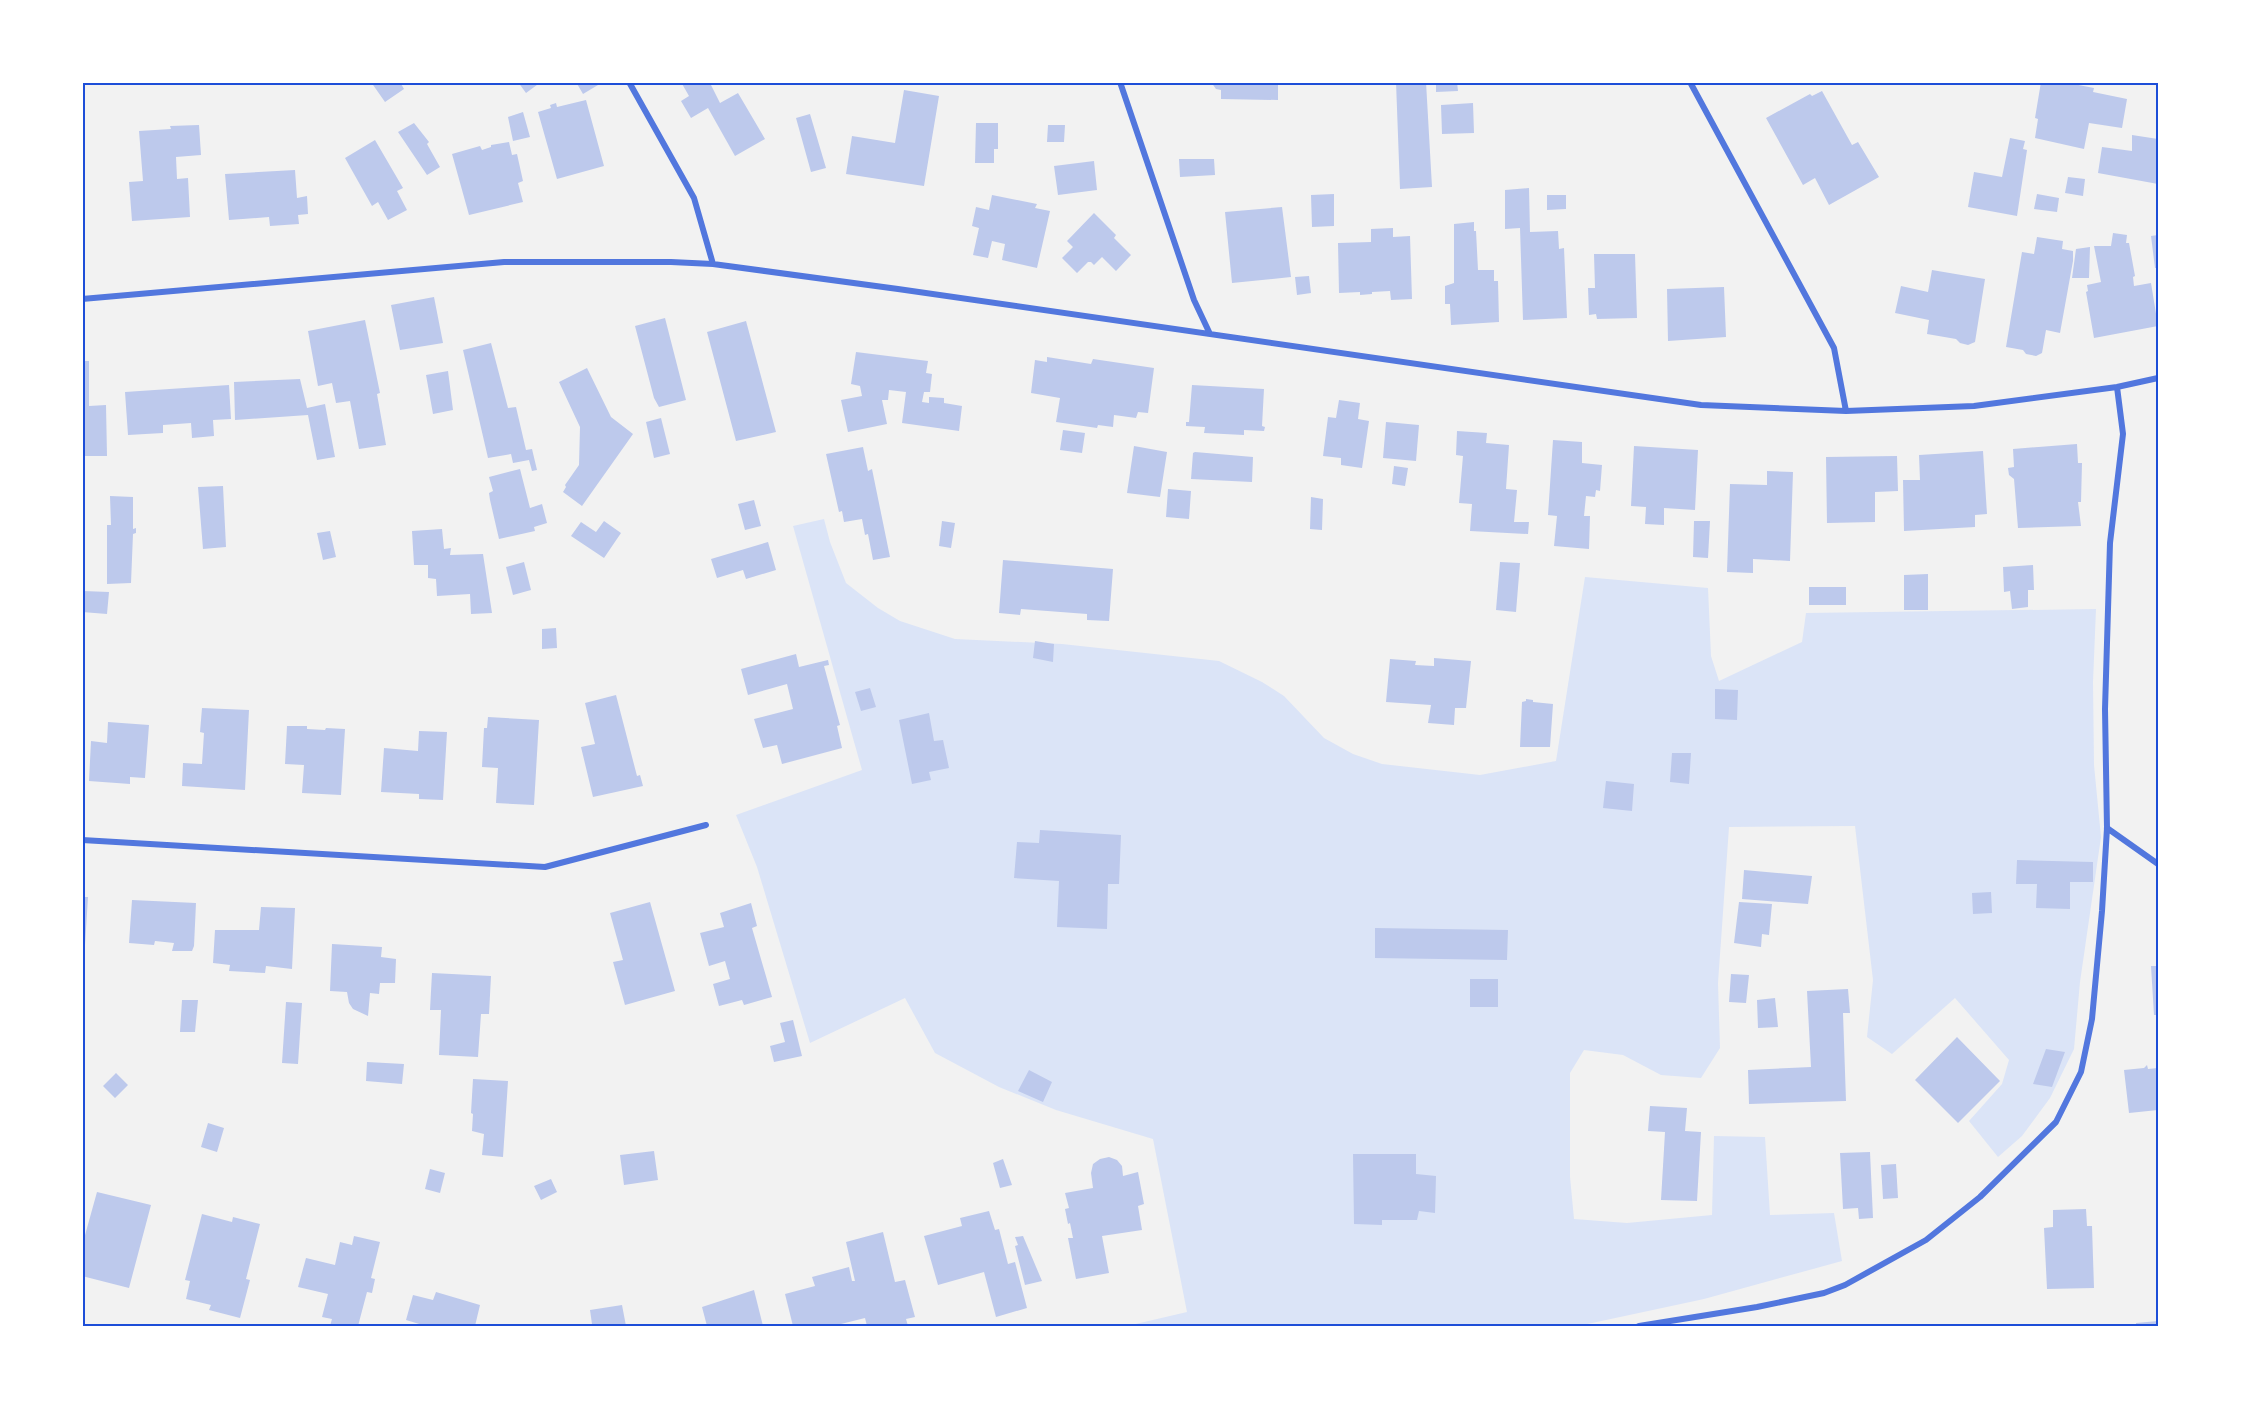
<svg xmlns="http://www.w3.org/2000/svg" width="2241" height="1409" viewBox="0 0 2241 1409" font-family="Barlow,sans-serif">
<rect width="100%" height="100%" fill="#f2f2f2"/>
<path fill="#dbe4f7" d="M824,519L830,542L846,583L878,608L900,621L955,639L1062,644L1219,661L1262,682L1284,696L1324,738L1353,754L1382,764L1480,775L1556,761L1585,577L1708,588L1711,656L1719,681L1802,642L1806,613L2096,609L2093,682L2094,765L2101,837L2080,982L2074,1049L2050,1098L2022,1136L1998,1157L1969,1121L2002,1084L2009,1060L1955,998L1892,1054L1867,1037L1873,980L1855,826L1729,827L1718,983L1720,1048L1701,1078L1661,1075L1623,1055L1584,1050L1570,1073V1177L1574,1219L1627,1223L1712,1215L1714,1136L1765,1137L1770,1215L1834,1213L1842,1261L1704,1299L1578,1326H1127L1187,1312L1153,1139L1056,1110L999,1087L935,1053L905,998L810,1043L757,867L736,815L862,770L793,526Z"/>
<path fill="#bdc9ec" d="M371,82H400L404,89L385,102Z
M518,82H541L526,93Z
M576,82H603L583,94Z
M681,82H715L711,85L720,103L738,93L765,139L735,156L708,108L691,118L681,101L689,96Z
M1211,82H1278V100L1221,99V90L1216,89Z
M1396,82H1426L1432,187L1400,189Z
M1436,82H1457L1458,91L1436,92Z
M2041,82H2063L2094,88L2093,92L2127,99L2122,128L2089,123L2084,149L2035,138L2038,119L2035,118Z
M904,90L939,96L924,186L846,174L852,136L895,143Z
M1822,91L1852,145L1858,142L1879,177L1829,205L1815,178L1803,185L1766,118L1810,94L1812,96Z
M586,100L604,166L557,179L538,112L551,108L550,105L556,103L557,107Z
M1473,103L1474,133L1442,134L1441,105Z
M523,112L530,137L513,141L508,117Z
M810,114L826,168L811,172L796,118Z
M414,123L429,142L427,144L440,167L427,175L398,132Z
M976,123H998V149H994V163H975Z
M199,125L201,155L176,157L177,179L188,178L190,217L132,221L129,182L143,181L139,131L171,129L170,126Z
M1048,125H1065L1064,142H1047Z
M2132,135L2158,139V184L2098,173L2102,147L2132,151Z
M2010,138L2025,141L2023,149L2027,150L2017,216L1968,207L1974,172L2002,177Z
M375,140L403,188L397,191L407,210L388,220L378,202L372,206L345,158Z
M509,142L512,155L517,154L523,181L518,183L523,202L469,215L452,154L480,146L482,150L491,147V145Z
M1179,159H1214L1215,175L1180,177Z
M1094,161L1097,190L1058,195L1054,166Z
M295,170L297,198L307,196L308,214L298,215L299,224L270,226L269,217L229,220L225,174Z
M2068,177L2085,179L2083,196L2065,193Z
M1529,188L1530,232L1558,231L1559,249L1564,248L1567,318L1523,320L1520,228L1505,229V190Z
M1334,194V226L1312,227L1311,195Z
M2037,194L2059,198L2057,212L2034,209Z
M992,195L1037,204L1035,208L1050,211L1037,268L1002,260L1005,244L992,241L988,258L973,255L979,228L972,226L976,207L989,210Z
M1547,195H1566V209L1547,210Z
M1282,207L1291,277L1232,283L1225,212Z
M1094,213L1116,235L1114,238L1131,255L1116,271L1102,257L1094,265L1091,262H1088L1077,273L1062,258L1073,247L1067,241Z
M1474,222V231H1476L1478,270H1494V281H1498L1499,322L1451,325L1450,304H1445V286L1454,283V224Z
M1393,228V237L1410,236L1412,299L1391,300L1390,291L1372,292V294L1360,295V292L1339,293L1338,243L1371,242V229Z
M2113,233L2127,235L2126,243H2129L2135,276L2133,277L2134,286L2151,283L2158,326L2094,338L2086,292L2088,291L2087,285L2101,282L2094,246H2111Z
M2158,235V268H2155L2151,236Z
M2037,237L2063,241L2062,249L2073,251V261L2060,333L2046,330L2042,353L2036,356L2026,354L2023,350L2006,347L2022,252L2034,254Z
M2090,247L2089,278H2072L2076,249Z
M1594,254H1635L1637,318L1597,319L1596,314L1589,315L1588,288H1595Z
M1932,270L1985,279L1975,342L1968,345L1960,343L1956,339L1927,334L1929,320L1895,313L1901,286L1928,292Z
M1309,276L1311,293L1297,295L1295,277Z
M1724,287L1726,337L1668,341L1667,289Z
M434,297L443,343L400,350L391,305Z
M665,318L686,400L659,407L654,398L635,326Z
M365,320L380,393L377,394L386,445L359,449L350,401L336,403L332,383L318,386L308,331Z
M746,321L776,432L736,441L707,332Z
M491,343L508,408L516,407L526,450L532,449L537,470L532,471L529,460L513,463L511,454L488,458L463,350Z
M856,352L928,361L926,373L932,374L930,392H924L922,402L929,403V397L944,398V403L962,406L959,431L902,423L906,392L889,390L888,400H882L887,424L848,432L841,400L862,396L860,386L851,384Z
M1047,357L1091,364L1093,359L1154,368L1148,413L1138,412L1136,418L1114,415L1113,427L1098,425L1097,428L1056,422L1060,398L1031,393L1035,360L1047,362Z
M82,361H89V406L106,405L107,456H82Z
M587,368L611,417L633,434L582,506L563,492L566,487L565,485L579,465L580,427L559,382Z
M448,371L453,410L433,414L426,375Z
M300,379L307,408L325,404L335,457L317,460L308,415L235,420L234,382Z
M229,385L231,419L213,420L214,436L192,438L191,423L163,425V433L128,435L125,392Z
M1192,385L1264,389L1262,426L1265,427L1264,431L1244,430V435L1204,433L1205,427L1186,426V422H1189Z
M1339,400L1360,403L1358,419L1369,421L1362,468L1341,465V458L1323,456L1328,417L1336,418Z
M661,418L670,454L654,458L646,422Z
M1386,422L1419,425L1416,461L1383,458Z
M1063,430L1085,433L1082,453L1060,450Z
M1457,431L1487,433L1486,443L1509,445L1506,489L1517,490L1514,522H1529L1528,534L1470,531L1472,504L1459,503L1463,456L1456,455Z
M1553,440L1582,442V463L1602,465L1600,491L1596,490L1595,497L1586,496L1584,516H1590L1589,549L1554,546L1557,516L1548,515Z
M2077,444L2078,463H2082L2081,502H2078L2081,526L2018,528L2014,479L2009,475L2008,468L2014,467L2013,449Z
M1134,446L1167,452L1160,497L1127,493Z
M1634,446L1698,450L1695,510L1664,508V525L1645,524L1646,507L1631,506Z
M863,447L868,471L872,469L890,557L873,560L868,534L865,535L862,519L844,522L842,511L839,512L826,454Z
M1983,451L1987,514L1975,515V527L1904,531L1903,480H1920L1919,455Z
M1195,452L1253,457L1252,482L1191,479L1193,453Z
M1897,456L1898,491L1875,492V522L1827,523L1826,457Z
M1394,466L1408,468L1405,486L1392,484Z
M520,469L530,508L542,504L547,523L534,527L535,531L499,539L490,500L489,493L493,491L489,477Z
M1767,471L1793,472L1790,561L1753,559V573L1727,572L1730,484L1767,485Z
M223,486L226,547L203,549L198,487Z
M1168,489L1191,491L1189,519L1166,517Z
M110,496L133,497V529L136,528V533L133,534L131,583L107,584V525H111Z
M1311,497L1323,499L1322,530L1310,529Z
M754,500L761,526L745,530L738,504Z
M604,521L621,533L604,558L571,536L581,522L596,532Z
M942,521L955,523L951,548L939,546Z
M1694,521H1710L1708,558L1693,557Z
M442,529L444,549L451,548L450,555L483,554L492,613L471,614L470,594L437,596L436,579L428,578V565H414L412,531Z
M330,531L336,557L323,560L317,533Z
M768,542L776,570L746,579L743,570L717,578L711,559Z
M1003,560L1113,569L1109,621L1087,620V614L1021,609L1020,615L999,613Z
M524,562L531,590L513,595L506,567Z
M1500,562L1520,563L1516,612L1496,610Z
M2033,565L2034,590H2028V607L2012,609L2010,591L2004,592L2003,567Z
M1928,574V610H1904V575Z
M1809,587H1846V605H1809Z
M83,591L109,592L107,614L82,612Z
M556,628L557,648L542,649V629Z
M1035,641L1054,644L1053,662L1033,658Z
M796,654L799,667L828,660L829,665L824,666L840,725L837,726L842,748L782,764L777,745L763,748L754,719L793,709L787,684L748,695L741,669Z
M1434,658L1471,661L1466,708H1455L1454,725L1428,723L1431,705L1386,702L1390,659L1416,661L1415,665L1434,666Z
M870,688L876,707L861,711L855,692Z
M1715,689L1738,690L1737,720L1715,719Z
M616,695L637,776L640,775L643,786L593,797L581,747L595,744L585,703Z
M1526,699L1533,700V702L1553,704L1550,747H1520L1522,702L1526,701Z
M202,708L249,710L245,790L182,786L183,763L202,764L204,733L200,732Z
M929,713L934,741L943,740L949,768L929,772L931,780L912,784L899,720Z
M488,717L539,720L534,805L496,803L498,768L482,767L484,728H487Z
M108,722L149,725L145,778L130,777V784L89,781L91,741L107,743Z
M287,726H307V729L325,730L326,728L345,729L341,795L302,793L304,765L285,764Z
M419,731L447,732L443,800L419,799V794L381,792L384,748L418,751Z
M1672,753H1691L1689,784L1670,782Z
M1606,781L1634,784L1632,811L1603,808Z
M1040,830L1121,835L1119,884H1108L1107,929L1057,927L1059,881L1014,878L1017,842L1039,843Z
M2017,860L2093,862V882H2070V909L2036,908L2037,884H2016Z
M1744,870L1812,876L1808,904L1742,899Z
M1991,892L1992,913L1973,914L1972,893Z
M82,897H88L85,945H82Z
M132,900L196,903L194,946L192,951H172L174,943L155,941L154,945L129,943Z
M650,902L675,991L625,1005L613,962L623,960L610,913Z
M1739,902L1772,904L1769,935L1762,934L1761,947L1734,943Z
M751,903L757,926L752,928L772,997L744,1005L742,1000L719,1006L713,984L730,979L725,961L709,966L700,933L724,927L720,913Z
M261,907L295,908L292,969L266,966L265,973L229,971L230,965L213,963L215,930H259Z
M1375,928L1508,930L1507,960L1375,958Z
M332,944L382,947L381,957L396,959L395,983H380L379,994L370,993L368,1016L353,1009L349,1003L347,992L330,991Z
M2151,966H2158V1015H2154Z
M432,973L491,976L489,1014H481L478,1057L439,1055L441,1010H430Z
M1731,974L1749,975L1746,1003L1729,1002Z
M1470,979H1498V1007H1470Z
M1848,989L1850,1013H1843L1846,1101L1749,1104L1748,1070L1811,1067L1807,991Z
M1775,998L1778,1027L1758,1028L1757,1000Z
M182,1000H198L195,1032H180Z
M286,1002L302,1003L298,1064L282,1063Z
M793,1020L802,1056L774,1062L770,1046L785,1042L780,1023Z
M1957,1037L2000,1081L1958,1123L1915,1080Z
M2046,1049L2065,1052L2052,1087L2033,1084Z
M367,1062L404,1064L402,1084L366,1081Z
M2147,1065L2148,1069L2158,1068V1110L2129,1113L2124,1070L2144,1068Z
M1029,1070L1052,1082L1043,1102L1018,1091Z
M116,1073L128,1085L115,1098L103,1086Z
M473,1079L508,1081L503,1157L482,1155L484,1134L472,1131L473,1114L471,1113Z
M1650,1106L1687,1108L1685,1131L1701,1132L1697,1201L1661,1200L1665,1132L1648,1131Z
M208,1123L224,1128L217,1152L201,1147Z
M654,1151L658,1180L624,1185L620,1155Z
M1870,1152L1873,1218L1859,1219L1858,1208L1843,1209L1840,1153Z
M1353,1154H1416V1174L1436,1176L1435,1213L1419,1211L1417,1220H1382V1225L1354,1224Z
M1109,1157L1117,1160L1122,1166L1123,1176L1138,1172L1144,1204L1138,1206L1142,1230L1102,1236L1109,1273L1076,1279L1068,1238H1073L1070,1223L1068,1224L1065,1209L1069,1208L1065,1193L1093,1188L1091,1173L1093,1164L1100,1159Z
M1003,1159L1012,1185L1000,1188L993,1163Z
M1896,1164L1898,1198L1883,1199L1881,1165Z
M430,1169L445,1173L440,1193L425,1189Z
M551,1179L557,1192L541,1200L534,1186Z
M97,1192L151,1205L129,1288L82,1276V1246Z
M2086,1209L2087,1226H2092L2094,1288L2047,1289L2044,1228L2053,1227V1210Z
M989,1211L995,1230L999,1229L1008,1264L1015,1262L1027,1308L996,1317L984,1272L938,1285L924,1236L962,1226L960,1218Z
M202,1214L232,1222L233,1217L260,1224L246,1279L250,1280L240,1318L209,1310L211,1305L186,1299L190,1281L185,1280Z
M883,1232L895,1282L905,1280L915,1317L906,1319L908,1326H867L865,1318L833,1326H825L824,1324L814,1326H793L785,1294L815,1286L812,1277L849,1267L852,1281H855L846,1242Z
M354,1236L380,1242L371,1278L375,1279L372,1293L367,1292L358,1326H330L332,1319L322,1317L328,1294L298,1287L306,1258L335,1265L340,1242L352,1245Z
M1023,1236L1042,1281L1025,1285L1015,1246L1018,1245L1015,1237Z
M754,1290L763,1326H707L702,1307Z
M436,1292L480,1305L475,1326H426L406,1320L413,1295L433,1300Z
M622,1305L626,1326H587L592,1324L590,1310Z
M2158,1321V1326H2136V1323Z"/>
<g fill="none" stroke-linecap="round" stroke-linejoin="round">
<path stroke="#5277de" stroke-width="6" d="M629,82L694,198L713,264
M1120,82L1194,300L1210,334
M1690,82L1834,348L1846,411
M82,299L504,262H671L713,264L898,289L1701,405L1846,411L1974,406L2117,387L2158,378
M2107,828L2158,864
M82,840L545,867L706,825
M1639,1326L1757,1307L1824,1293L1845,1285L1926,1240L1980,1197L2056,1122L2081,1072L2092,1019L2102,911L2107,828L2105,709L2110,543L2123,434L2117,387"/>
</g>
<rect width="2241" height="1409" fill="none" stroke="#ffffff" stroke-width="168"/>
<rect x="84" y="84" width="2073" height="1241" fill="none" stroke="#1d4ed8" stroke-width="2"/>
</svg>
